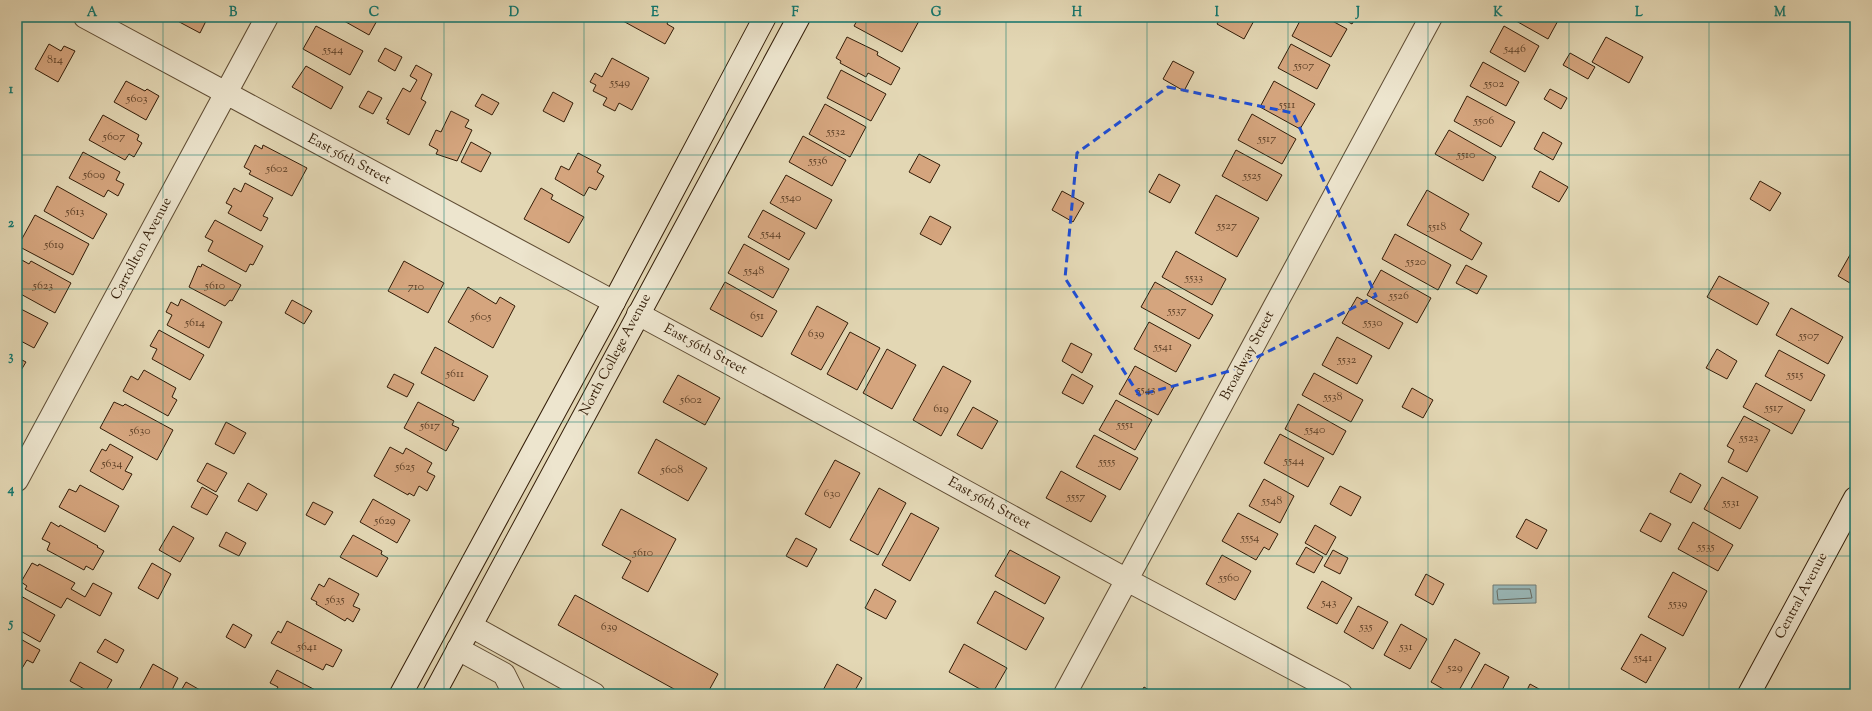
<svg xmlns="http://www.w3.org/2000/svg" width="1872" height="711" viewBox="0 0 1872 711" font-family="'Sorts Mill Goudy',serif">
<rect width="100%" height="100%" fill="#e3d7b4"/>
<filter id="stains"><feTurbulence type="fractalNoise" baseFrequency=".005" numOctaves="4"/><feColorMatrix values="0 0 0 0 .2 0 0 0 0 .09 0 0 0 0 .02 0 0 0 .5 -.17"/></filter>
<radialGradient id="worn" r=".72"><stop offset=".6" stop-color="#630" stop-opacity="0"/><stop offset="1" stop-color="#630" stop-opacity=".3"/></radialGradient>
<path fill="#99b7b7" stroke="#707971" d="M1493,585H1536V603L1493,604Z"/>
<g fill="none" stroke-linecap="round" stroke-linejoin="round">
<path stroke="#666a60" stroke-width="1" d="M1499,589H1530L1532,598L1498,600L1497,591Z"/>
</g>
<path fill="#d5a57e" stroke="#331d08" d="M170,17H208L200,33Z
M337,17H379L369,35Z
M625,17H670L667,24L674,28L665,44L623,21Z
M859,17H913L919,21L902,52L854,26Z
M1021,17H1031L1029,21Z
M1221,17H1256L1244,39L1217,24Z
M1302,17H1325L1347,29L1331,57L1292,36Z
M1339,17H1356L1352,24Z
M1509,17H1560L1548,39Z
M316,26L363,51L350,75L303,49Z
M1504,26L1539,46L1525,72L1490,52Z
M847,37L878,52L877,55L900,68L891,85L868,73L866,77L840,63L841,61L836,58Z
M1606,37L1643,57L1629,83L1592,62Z
M49,44L61,51L64,46L75,51L58,82L35,69Z
M1291,44L1330,65L1317,89L1278,68Z
M385,48L402,57L395,71L378,61Z
M1570,53L1595,67L1588,79L1563,65Z
M612,58L649,78L632,110L619,103L615,111L603,105L607,98L593,91L596,85L590,82L595,73L602,77Z
M1173,61L1194,72L1184,91L1163,79Z
M1483,62L1519,82L1506,106L1470,86Z
M416,65L432,74L421,99L426,102L409,135L387,123L389,120L386,119L403,88L410,92L417,80L410,76Z
M306,66L343,87L331,109L292,87Z
M841,70L886,94L871,121L827,98Z
M126,81L145,91L147,89L159,96L146,120L114,102Z
M1274,81L1315,104L1300,129L1260,107Z
M1550,89L1567,98L1561,109L1544,99Z
M368,91L382,98L373,114L359,107Z
M553,92L573,103L564,122L543,111Z
M482,94L499,103L492,115L475,106Z
M1467,96L1515,122L1501,147L1454,121Z
M825,104L866,127L850,157L809,134Z
M451,111L469,120L465,127L472,130L457,161L436,154L438,150L429,145L436,130L441,132Z
M1252,114L1296,139L1282,164L1238,140Z
M103,115L139,135L137,140L142,143L134,157L129,154L125,160L89,140Z
M1449,130L1496,157L1483,181L1435,154Z
M1543,132L1562,143L1553,160L1534,149Z
M803,136L846,160L832,186L789,162Z
M471,142L491,153L481,172L461,162Z
M255,145L262,149L263,145L307,168L292,196L249,174L251,171L244,167Z
M1236,150L1282,175L1267,201L1222,176Z
M83,152L120,172L116,180L124,184L118,196L108,190L104,197L69,178Z
M578,153L601,165L597,172L604,176L596,190L589,187L584,196L555,179L561,166L569,170Z
M919,154L940,165L930,183L909,172Z
M1540,171L1568,187L1559,202L1532,187Z
M1159,174L1180,185L1170,203L1149,192Z
M786,175L832,200L816,229L770,203Z
M1760,181L1781,193L1770,211L1750,199Z
M245,183L273,198L263,216L268,218L261,231L228,213L232,206L226,203L234,188L241,192Z
M57,186L107,214L93,239L44,211Z
M541,188L553,195L551,199L584,217L569,243L524,219Z
M1427,190L1469,214L1460,230L1482,243L1472,260L1407,225Z
M1062,191L1084,203L1073,222L1052,210Z
M1216,195L1259,218L1237,257L1195,233Z
M763,210L805,233L789,260L748,237Z
M35,215L89,244L73,275L18,246Z
M930,216L951,227L941,245L920,234Z
M215,220L263,246L253,265L250,264L246,272L208,251L213,241L205,237Z
M1395,234L1451,265L1438,290L1382,259Z
M744,244L789,269L773,298L728,273Z
M1855,246V286L1838,276Z
M1176,251L1226,279L1212,305L1162,277Z
M20,259L29,264L31,261L71,283L55,313L17,292V266Z
M404,261L444,283L428,313L388,291Z
M202,264L241,285L232,301L230,300L225,306L189,287L198,266L201,267Z
M1466,265L1487,276L1477,294L1456,283Z
M1381,270L1431,298L1417,323L1367,295Z
M1719,276L1769,303L1757,325L1707,297Z
M725,282L777,311L762,337L710,309Z
M1155,282L1213,315L1199,339L1141,307Z
M468,287L496,304L500,297L515,306L493,348L448,322Z
M1357,297L1403,323L1389,349L1342,323Z
M181,299L222,322L209,348L167,325L172,315L166,312L171,302L178,306Z
M292,300L312,311L304,324L285,313Z
M817,306L848,323L821,370L791,354Z
M17,307L48,323L34,348L17,339Z
M1791,308L1843,337L1828,364L1776,335Z
M1149,322L1191,345L1176,372L1134,349Z
M159,330L204,355L190,380L152,359L157,349L150,346Z
M850,332L880,348L857,390L827,374Z
M1337,337L1372,356L1357,384L1322,365Z
M1071,343L1092,354L1082,373L1062,361Z
M435,347L488,376L474,401L421,373Z
M887,349L916,365L892,409L863,393Z
M1717,349L1737,361L1727,379L1706,368Z
M1779,350L1825,375L1811,401L1765,376Z
M17,354L21,356L20,359L26,362L17,377Z
M943,366L971,381L941,436L913,420Z
M1135,366L1174,387L1158,415L1119,394Z
M144,370L176,388L172,397L177,400L168,416L123,391L131,376L138,380Z
M1314,373L1363,400L1351,422L1302,395Z
M394,374L414,384L407,397L387,387Z
M1072,374L1093,386L1083,404L1062,393Z
M678,375L720,398L705,425L663,402Z
M1756,383L1805,410L1792,434L1743,407Z
M1412,388L1433,400L1423,418L1402,407Z
M1116,400L1152,420L1135,450L1099,430Z
M114,402L123,406L125,404L173,430L157,460L100,428Z
M418,402L454,421L452,425L459,428L446,451L404,428Z
M1298,404L1346,431L1333,455L1285,429Z
M973,407L998,421L982,449L957,435Z
M1744,416L1770,430L1747,472L1728,462L1734,450L1727,446Z
M226,422L246,433L234,454L215,444Z
M1280,434L1324,458L1308,487L1264,463Z
M1094,435L1138,458L1120,490L1076,467Z
M656,439L707,468L688,501L638,473Z
M110,444L133,457L125,471L132,474L123,490L90,471L102,449L106,451Z
M390,447L403,454L406,448L432,463L427,472L435,476L427,491L419,486L414,496L409,493L408,495L374,476Z
M835,460L860,473L830,528L805,514Z
M207,463L227,473L216,492L197,481Z
M1061,471L1106,496L1091,522L1046,498Z
M1680,473L1701,485L1691,503L1670,492Z
M1722,477L1758,497L1740,529L1704,509Z
M1264,479L1294,496L1280,523L1249,506Z
M248,483L267,494L257,511L238,501Z
M80,485L119,506L105,532L59,507L69,489L76,492Z
M1340,486L1361,497L1351,516L1330,504Z
M202,487L218,496L207,515L191,507Z
M879,488L906,503L878,555L850,540Z
M373,499L410,520L397,543L360,522Z
M313,502L333,512L325,525L306,515Z
M621,509L676,539L648,592L622,578L631,561L602,545Z
M911,513L939,528L910,581L882,565Z
M1238,513L1278,534L1269,550L1264,547L1256,560L1222,541Z
M1650,513L1671,524L1661,542L1640,531Z
M1526,519L1547,530L1537,549L1516,537Z
M51,522L59,527L60,525L98,546L97,547L104,551L93,570L86,566L84,570L47,550L50,543L42,539Z
M1693,522L1733,545L1718,571L1678,549Z
M1315,525L1336,537L1326,555L1305,543Z
M173,526L194,538L180,562L159,550Z
M226,532L246,543L239,556L219,546Z
M353,535L382,551L381,554L388,558L377,577L340,557Z
M796,538L817,549L807,567L786,556Z
M1306,547L1323,557L1314,573L1296,564Z
M1010,550L1060,577L1045,604L995,576Z
M1333,550L1348,558L1340,574L1324,566Z
M1222,555L1251,571L1235,600L1206,584Z
M32,563L38,566L39,564L75,583L71,589L85,597L93,583L112,593L100,616L67,598L61,608L25,589L27,586L21,582Z
M152,563L171,574L158,599L138,588Z
M1673,572L1707,591L1683,636L1648,617Z
M1426,574L1444,584L1433,605L1415,595Z
M329,578L359,594L353,606L360,609L353,622L347,618L345,621L316,604L317,602L311,599L319,584L324,587Z
M1322,581L1352,598L1337,624L1307,608Z
M875,589L896,601L886,619L865,608Z
M995,591L1044,618L1026,650L977,623Z
M19,595L55,615L40,642L17,629V599Z
M575,595L718,674L707,694H683L558,625Z
M1358,606L1388,622L1373,649L1344,632Z
M287,621L342,650L333,667L326,664L323,670L271,643L278,631L281,633Z
M233,624L252,635L245,648L226,637Z
M1401,624L1427,639L1410,669L1384,655Z
M1641,634L1666,648L1646,683L1621,669Z
M17,637L40,650L33,663L27,660L21,670L17,668Z
M105,639L124,650L117,663L97,652Z
M1455,639L1480,653L1457,694H1452L1431,682Z
M964,644L1007,668L992,694H989L949,672Z
M80,662L112,680L104,694H93L70,681Z
M153,664L178,678L170,694H137Z
M837,664L862,678L853,694H821Z
M1485,664L1509,677L1500,694H1468Z
M277,670L323,694H274L278,687L270,683Z
M186,682L207,694H179Z
M1530,684L1548,694H1525Z
M1144,687L1156,694H1140Z"/>
<g fill="none" stroke-linecap="round" stroke-linejoin="round">
<defs>
<path id="minor" d="M85,17L614,302
M638,314L883,446L1127,580L1341,694
M17,480L267,17
M471,626L594,694
M458,649L504,674L514,694
M1065,694L1431,17"/>
<path id="secondary" d="M401,694L606,317L765,17
M434,694L799,17
M1749,694L1855,498"/>
</defs>
<use href="#minor" stroke="#5f4c33" stroke-width="24"/>
<use href="#secondary" stroke="#331d08" stroke-width="24"/>
<use href="#minor" stroke="#ede5ce" stroke-width="22"/>
<use href="#secondary" stroke="#ede5ce" stroke-width="22"/>
</g>
<path fill="none" stroke="#1d4ed8" stroke-width="3" stroke-dasharray="8 5" stroke-linejoin="round" d="M1168,87L1293,113L1376,296L1230,371L1139,395L1065,278L1077,153Z"/>
<path fill="none" stroke="#0f766e" stroke-width="1" stroke-opacity="0.55" d="M163,17V694M303,17V694M444,17V694M584,17V694M725,17V694M866,17V694M1006,17V694M1147,17V694M1288,17V694M1428,17V694M1569,17V694M1709,17V694M17,155H1855M17,289H1855M17,422H1855M17,556H1855"/>
<g text-anchor="middle" dominant-baseline="central" stroke-width="4" stroke-linejoin="round" paint-order="stroke">
<g font-size="12" fill="#5c3f26">
<text x="1515" y="49">5446</text>
<text x="333" y="50">5544</text>
<text x="55" y="60">814</text>
<text x="1304" y="66">5507</text>
<text x="620" y="83">5549</text>
<text x="1494" y="84">5502</text>
<text x="137" y="99">5603</text>
<text x="1287" y="105">5511</text>
<text x="1484" y="121">5506</text>
<text x="836" y="132">5532</text>
<text x="114" y="137">5607</text>
<text x="1267" y="139">5517</text>
<text x="1466" y="155">5510</text>
<text x="818" y="161">5536</text>
<text x="277" y="169">5602</text>
<text x="94" y="175">5609</text>
<text x="1252" y="176">5525</text>
<text x="791" y="198">5540</text>
<text x="75" y="212">5613</text>
<text x="1227" y="226">5527</text>
<text x="1437" y="227">5518</text>
<text x="771" y="234">5544</text>
<text x="54" y="245">5619</text>
<text x="1416" y="262">5520</text>
<text x="754" y="271">5548</text>
<text x="1194" y="278">5533</text>
<text x="43" y="286">5623</text>
<text x="215" y="286">5610</text>
<text x="416" y="287">710</text>
<text x="1399" y="296">5526</text>
<text x="1177" y="311">5537</text>
<text x="757" y="316">651</text>
<text x="481" y="317">5605</text>
<text x="195" y="323">5614</text>
<text x="1373" y="323">5530</text>
<text x="816" y="334">639</text>
<text x="1809" y="336">5507</text>
<text x="1163" y="347">5541</text>
<text x="1347" y="360">5532</text>
<text x="455" y="374">5611</text>
<text x="1795" y="375">5515</text>
<text x="1146" y="390">5543</text>
<text x="1333" y="397">5538</text>
<text x="691" y="400">5602</text>
<text x="1774" y="408">5517</text>
<text x="941" y="409">619</text>
<text x="1125" y="425">5551</text>
<text x="430" y="426">5617</text>
<text x="1315" y="430">5540</text>
<text x="140" y="431">5630</text>
<text x="1749" y="438">5523</text>
<text x="1294" y="461">5544</text>
<text x="1107" y="462">5555</text>
<text x="112" y="464">5634</text>
<text x="405" y="467">5625</text>
<text x="672" y="470">5608</text>
<text x="832" y="494">630</text>
<text x="1076" y="497">5557</text>
<text x="1272" y="501">5548</text>
<text x="1731" y="503">5531</text>
<text x="385" y="521">5629</text>
<text x="1250" y="538">5554</text>
<text x="1706" y="547">5535</text>
<text x="643" y="553">5610</text>
<text x="1229" y="578">5560</text>
<text x="335" y="600">5635</text>
<text x="1329" y="603">543</text>
<text x="1678" y="604">5539</text>
<text x="609" y="627">639</text>
<text x="1366" y="627">535</text>
<text x="307" y="647">5641</text>
<text x="1406" y="647">531</text>
<text x="1643" y="658">5541</text>
<text x="1455" y="668">529</text>
</g>
<g font-size="14" fill="#331d08" stroke="#ede5ce">
<text transform="translate(349 160) rotate(28)">East 56th Street</text>
<text transform="translate(142 249) rotate(-62)">Carrollton Avenue</text>
<text transform="translate(705 350) rotate(28)">East 56th Street</text>
<text transform="translate(616 355) rotate(-62)">North College Avenue</text>
<text transform="translate(1248 356) rotate(-62)">Broadway Street</text>
<text transform="translate(989 504) rotate(29)">East 56th Street</text>
<text transform="translate(1802 596) rotate(-62)">Central Avenue</text>
</g>
</g>
<rect width="1872" height="711" fill="none" stroke="#e3d7b4" stroke-width="44"/>
<rect x="22" y="22" width="1828" height="667" fill="none" stroke="#0f766e" stroke-width="1.5"/>
<g font-size="13" text-anchor="middle" font-weight="bold" fill="#0f766e">
<text x="92" y="16">A</text>
<text x="233" y="16">B</text>
<text x="374" y="16">C</text>
<text x="514" y="16">D</text>
<text x="655" y="16">E</text>
<text x="795" y="16">F</text>
<text x="936" y="16">G</text>
<text x="1077" y="16">H</text>
<text x="1217" y="16">I</text>
<text x="1358" y="16">J</text>
<text x="1498" y="16">K</text>
<text x="1639" y="16">L</text>
<text x="1780" y="16">M</text>
<text x="11" y="93">1</text>
<text x="11" y="227">2</text>
<text x="11" y="360">3</text>
<text x="11" y="493">4</text>
<text x="11" y="627">5</text>
</g>
<rect width="100%" height="100%" filter="url(#stains)"/>
<rect width="100%" height="100%" fill="url(#worn)"/>
</svg>
